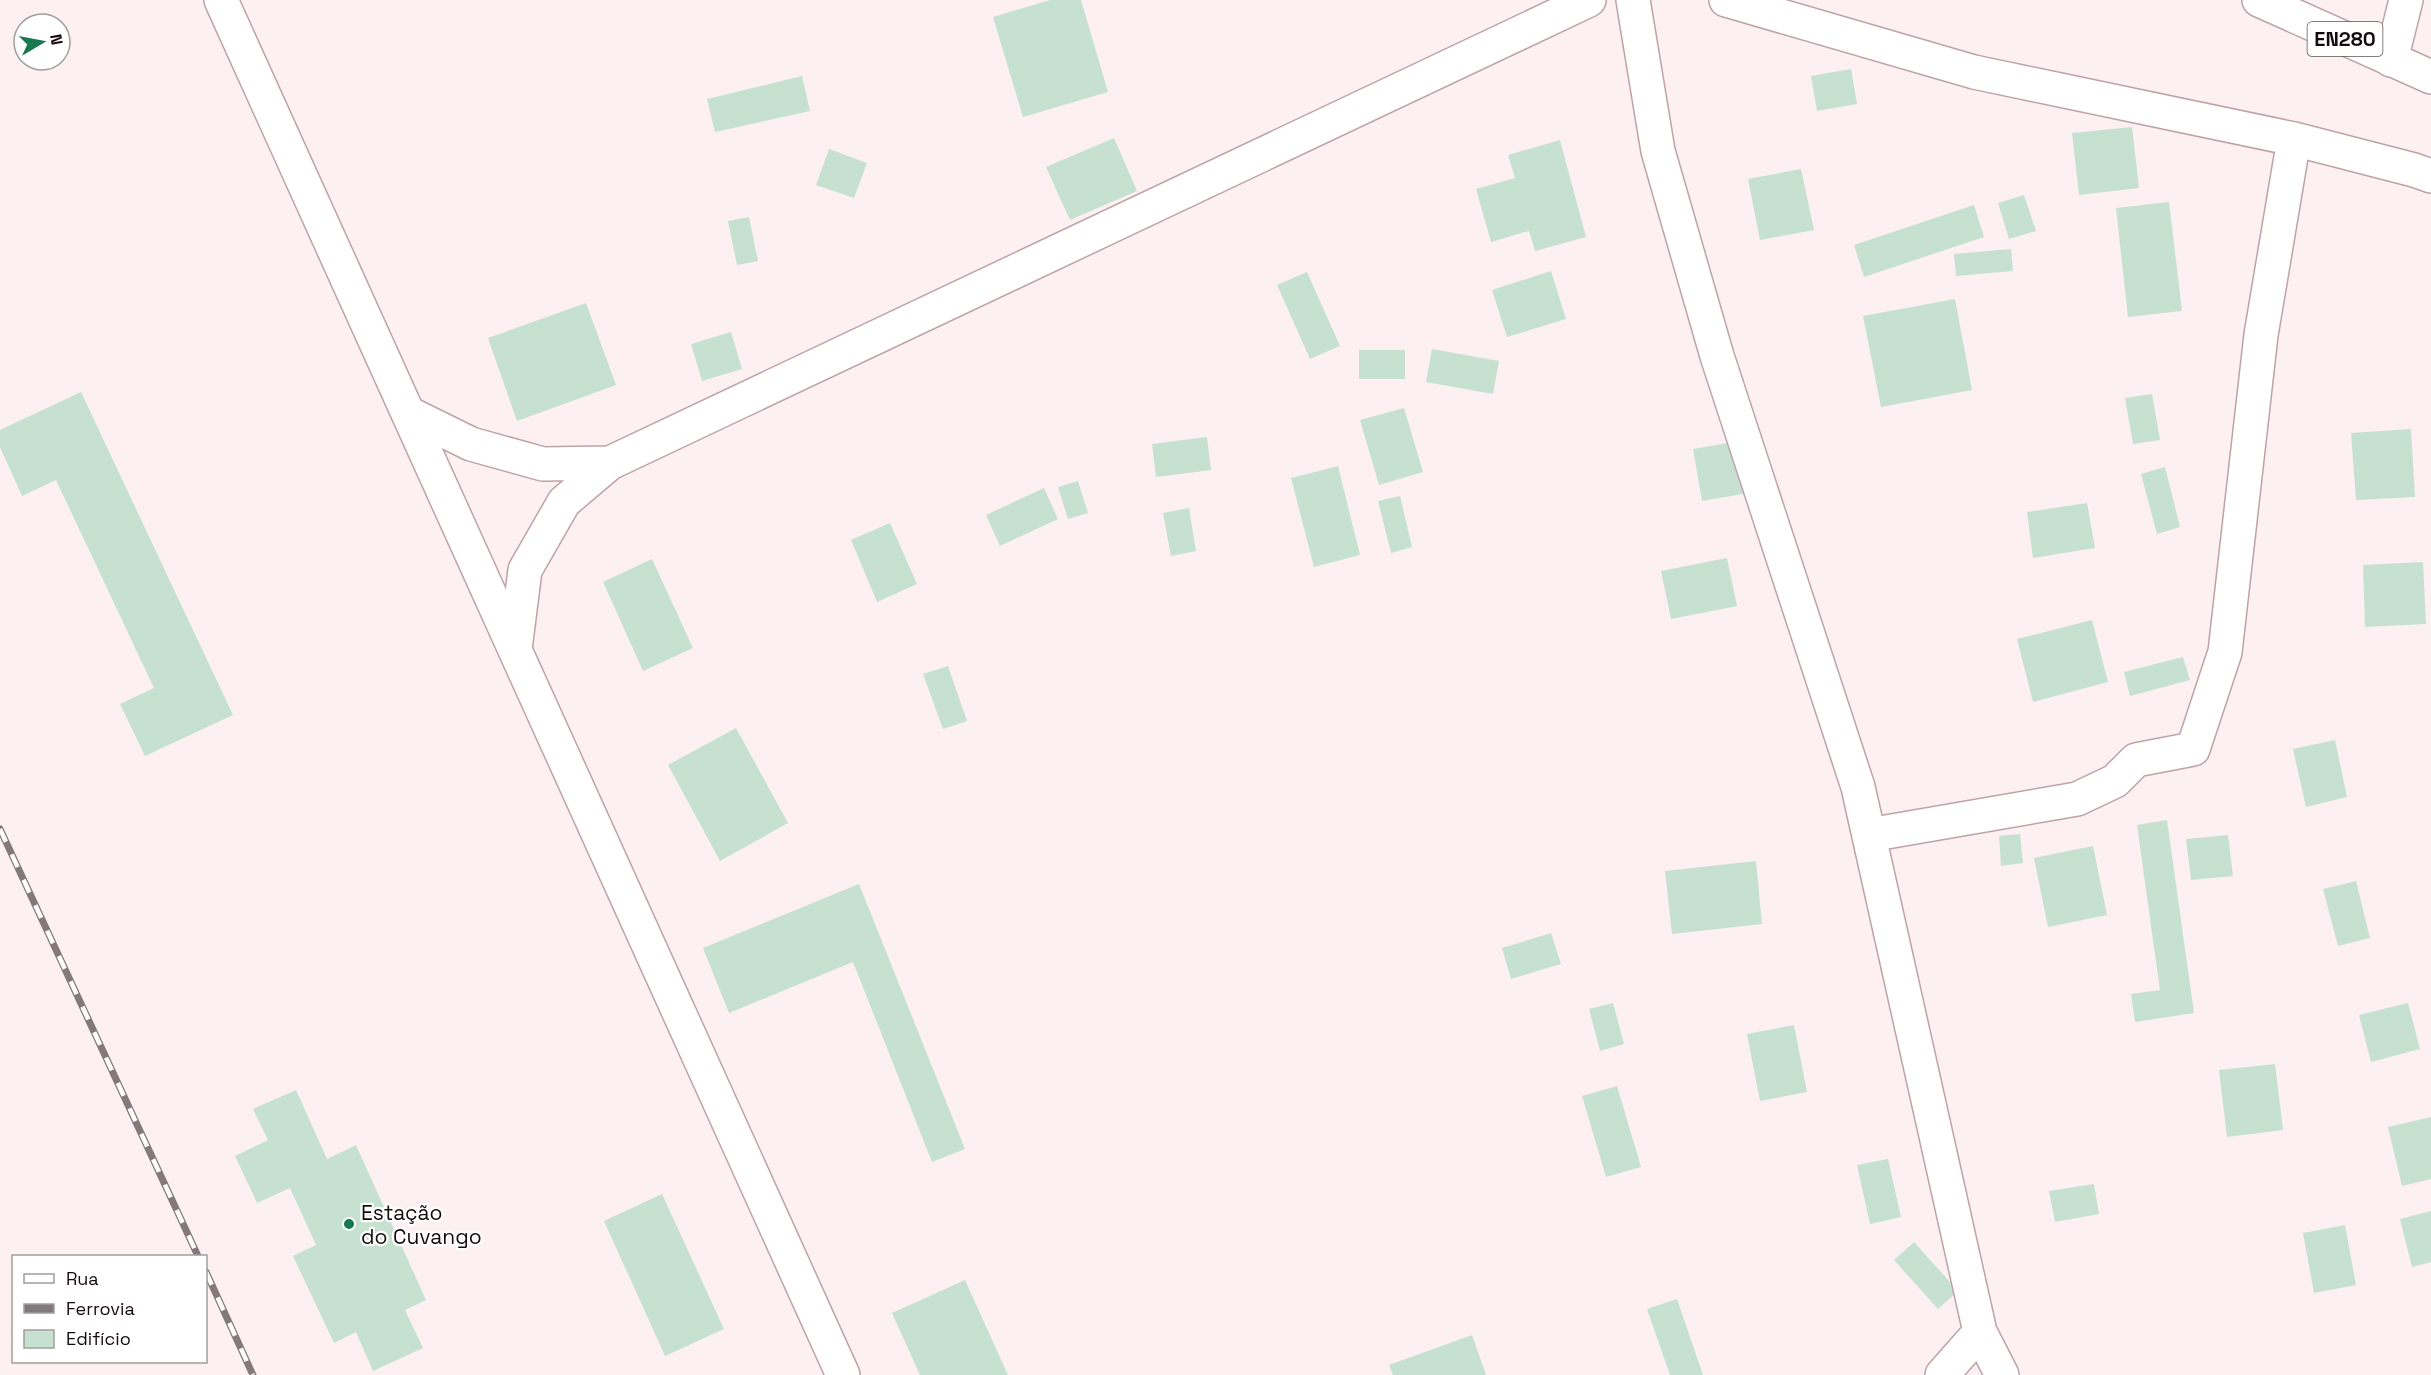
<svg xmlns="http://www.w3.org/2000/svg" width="2431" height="1375" viewBox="0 0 2431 1375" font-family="'Space Grotesk',sans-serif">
<rect width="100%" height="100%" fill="#fcf0f3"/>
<path fill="#c7e1d1" d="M1050,0H1081L1108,92L1023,117L993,17Z
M1851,69L1857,104L1817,111L1811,76Z
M802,76L810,111L715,132L707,99Z
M2132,127L2139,188L2079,195L2072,133Z
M1114,138L1137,191L1070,220L1046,167Z
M1560,140L1586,237L1535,251L1529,231L1491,242L1476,189L1515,178L1508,155Z
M829,149L867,163L854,198L816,185Z
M1801,169L1814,230L1760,240L1748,179Z
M2024,195L2036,231L2009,239L1998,203Z
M2169,202L2182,311L2128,317L2116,208Z
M1974,205L1984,237L1864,277L1854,245Z
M749,217L758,261L737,265L728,221Z
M2011,249L2013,271L1956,276L1954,254Z
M1551,271L1566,319L1507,337L1492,290Z
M1307,272L1340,346L1310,359L1277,285Z
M1955,299L1972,390L1881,407L1863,316Z
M586,303L616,385L517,421L488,338Z
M731,332L742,369L702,381L691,344Z
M1432,349L1499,361L1493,394L1426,382Z
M1359,350H1405V379H1359Z
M81,392L233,715L145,756L120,704L154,688L56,480L22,496L0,447V430Z
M2152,394L2160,440L2133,444L2125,398Z
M1404,408L1423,472L1379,485L1360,420Z
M2411,429L2415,497L2356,500L2351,433Z
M1207,437L1211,470L1156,477L1152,444Z
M1739,441L1748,493L1702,501L1693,449Z
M1338,466L1360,555L1314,567L1291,478Z
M2165,467L2180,527L2157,534L2141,474Z
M1078,481L1088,513L1068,519L1058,487Z
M1044,488L1058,519L1000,546L986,515Z
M1400,496L1412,547L1391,553L1378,501Z
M2087,503L2095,548L2033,558L2027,512Z
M1189,508L1196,551L1171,556L1163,513Z
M890,523L917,584L877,602L851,540Z
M1727,558L1737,606L1671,619L1661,571Z
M652,559L693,648L643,671L603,582Z
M2423,562L2426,624L2365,627L2363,565Z
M2092,620L2108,682L2033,702L2017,639Z
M2183,657L2190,680L2130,696L2124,672Z
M948,666L967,721L943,729L923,674Z
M736,728L788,823L720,861L668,765Z
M2335,740L2347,797L2306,807L2293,749Z
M2167,820L2194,1013L2135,1022L2131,994L2160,990L2137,825Z
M2020,834L2023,863L2001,866L1999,836Z
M2228,835L2233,876L2191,880L2186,839Z
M2093,846L2107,915L2048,927L2034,858Z
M1756,861L1762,924L1672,934L1665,871Z
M2356,881L2370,938L2338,946L2323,889Z
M859,884L965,1149L932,1162L853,962L729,1013L703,948Z
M1551,933L1561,964L1511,979L1502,948Z
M1613,1003L1624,1044L1600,1051L1589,1009Z
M2408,1003L2420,1049L2371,1062L2359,1015Z
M1794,1025L1807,1092L1760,1101L1747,1034Z
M2275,1064L2283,1130L2227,1137L2219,1070Z
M1617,1086L1641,1167L1606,1177L1582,1096Z
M296,1090L327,1159L356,1145L426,1300L405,1310L423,1348L373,1371L356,1332L334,1343L293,1256L316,1245L290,1188L257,1203L235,1156L268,1140L253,1109Z
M2431,1117V1179L2402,1186L2388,1127Z
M1888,1159L1901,1217L1870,1224L1857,1165Z
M2094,1184L2099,1214L2055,1222L2049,1191Z
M662,1194L724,1329L665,1356L604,1221Z
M2431,1211V1262L2412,1267L2400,1219Z
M2345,1225L2356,1285L2314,1293L2303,1233Z
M1914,1242L1958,1291L1938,1309L1894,1260Z
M965,1280L1008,1375H920L892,1313Z
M1677,1299L1703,1375H1670L1647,1309Z
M1472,1335L1486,1375H1393L1389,1365Z"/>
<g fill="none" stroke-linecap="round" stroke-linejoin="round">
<defs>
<path id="minor" d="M1633,0L1658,151L1717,356L1858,787L1980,1332L2002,1375
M1726,0L1974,72L2294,139L2414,170L2431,176
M2391,60L2406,0
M408,413L471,444L543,464L610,463
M515,649L525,570L564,502L610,463L1589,0
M1869,835L2077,799L2115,781L2136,760L2193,749L2225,652L2261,335L2294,139
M1942,1375L1980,1332"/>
<path id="tertiary" d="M221,0L843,1375"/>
<path id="primary" d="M2259,0L2431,77"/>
</defs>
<use href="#minor" stroke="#bea2aa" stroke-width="36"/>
<use href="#tertiary" stroke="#bea2aa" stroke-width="36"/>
<use href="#primary" stroke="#bea2aa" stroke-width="36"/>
<use href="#minor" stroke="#fff" stroke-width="33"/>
<use href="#tertiary" stroke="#fff" stroke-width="33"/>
<use href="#primary" stroke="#fff" stroke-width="33"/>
<defs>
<path id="rail" d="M0,829L198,1256
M206,1272L253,1375"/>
</defs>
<use href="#rail" stroke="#83787b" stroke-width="7"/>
<use href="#rail" stroke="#fff" stroke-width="4.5" stroke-dasharray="14" stroke-linecap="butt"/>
</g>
<circle fill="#18784f" stroke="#fff" stroke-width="2" cx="349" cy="1224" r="6"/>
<g text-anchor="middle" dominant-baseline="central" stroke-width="4.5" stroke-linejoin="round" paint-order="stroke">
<rect fill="#fff" stroke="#5b5456" stroke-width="1.5" x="2307.5" y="22" width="75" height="34" rx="4.5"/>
<g font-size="20" font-weight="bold" fill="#150b0e">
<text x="2345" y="39">EN280</text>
</g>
<g font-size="21" fill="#150b0e" stroke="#fff" text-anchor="start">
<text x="361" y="1212">Estação<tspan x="361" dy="24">do Cuvango</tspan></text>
</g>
</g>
<rect x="12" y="1255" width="195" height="108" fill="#ffffff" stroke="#a19d9f" stroke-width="1.5"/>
<rect x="24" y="1274" width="30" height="9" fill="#ffffff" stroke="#a19d9f" stroke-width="1.5"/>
<text x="66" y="1285" font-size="18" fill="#150b0e">Rua</text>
<rect x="24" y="1304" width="30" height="9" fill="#83787b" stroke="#a19d9f" stroke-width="1.5"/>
<text x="66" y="1315" font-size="18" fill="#150b0e">Ferrovia</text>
<rect x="24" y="1330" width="30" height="18" fill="#c7e1d1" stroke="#a19d9f" stroke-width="1.5"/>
<text x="66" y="1345" font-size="18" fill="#150b0e">Edifício</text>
<g transform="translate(42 42) rotate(80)"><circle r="28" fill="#ffffff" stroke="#a19d9f" stroke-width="1.5"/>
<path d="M0-4.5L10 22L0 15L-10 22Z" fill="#18784f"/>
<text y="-9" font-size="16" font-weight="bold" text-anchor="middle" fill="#150b0e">N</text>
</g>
</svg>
